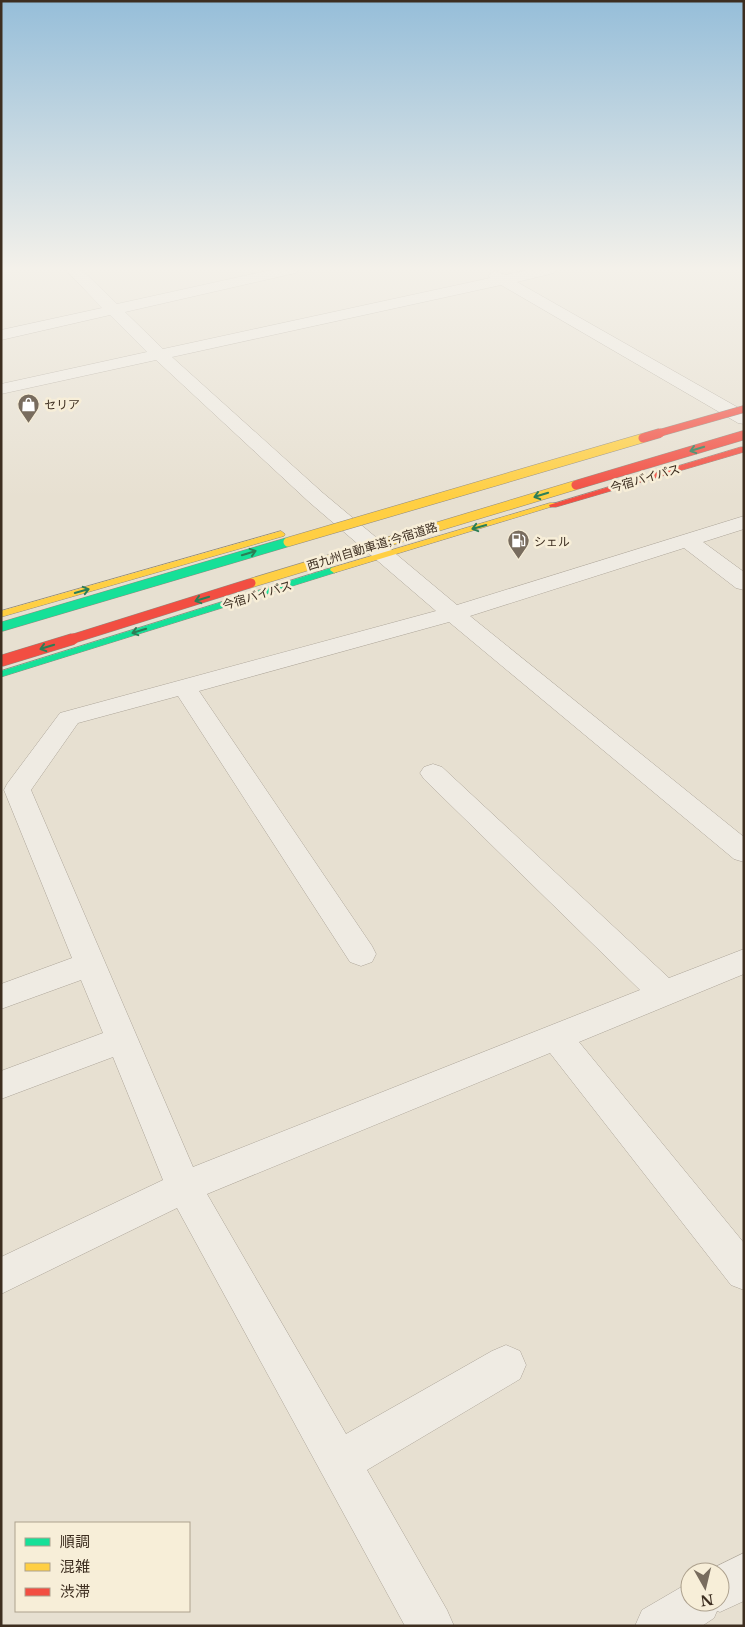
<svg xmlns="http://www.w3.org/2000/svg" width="745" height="1627" viewBox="0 0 745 1627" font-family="'Libre Baskerville','Noto Sans JP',serif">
<rect width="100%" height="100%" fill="#e7e0d1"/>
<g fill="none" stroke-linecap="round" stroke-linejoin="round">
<defs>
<path id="street" d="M66,270H82L117,304L271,270H298L296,273L291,274L125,312L163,349L490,278L488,276L491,273L496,271L505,275L528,270H556L554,273L517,282L744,411V424L738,423L501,285L172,357L323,493L457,605L744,516V529L703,542L744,572V590L736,588L684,548L470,616L744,837V862L734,859L449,622L199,691L372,946L376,954L372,962L361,966L350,962L178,696L78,723L31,790L193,1167L640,990L424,779L420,773L424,767L433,764L442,767L669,978L744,949V974L579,1042L744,1243V1290L731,1285L550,1053L207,1194L346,1434L492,1351L506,1345L520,1351L526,1365L520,1379L367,1470L447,1610L454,1626H405L177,1208L1,1294V1257L163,1180L113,1057L1,1099V1071L103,1033L81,980L1,1009V984L72,958L4,790L7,784L60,713L436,611L309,502L156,360L1,394V384L147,352L110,315L1,340V330L102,308Z
M744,1553V1601L720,1612L717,1611L714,1618L702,1626H635L642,1610L690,1582V1602H720V1572H705Z"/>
<path id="fast" d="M334,567L338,570L337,572L1,677V671Z"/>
<path id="slow" d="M550,503H556L557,505L337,572L334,573L330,570L331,568Z
M281,531L285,534L284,536L1,617V611Z"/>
<path id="jam" d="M741,447H744V452L556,507H550L549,505Z"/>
</defs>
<use href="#street" stroke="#ada599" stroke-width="1"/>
<use href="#fast" stroke="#928b80" stroke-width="1"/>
<use href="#slow" stroke="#928b80" stroke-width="1"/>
<use href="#jam" stroke="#928b80" stroke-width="1"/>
<use href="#street" fill="#efebe3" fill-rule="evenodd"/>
<use href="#fast" fill="#16e098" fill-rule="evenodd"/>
<use href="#slow" fill="#ffcf43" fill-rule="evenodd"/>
<use href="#jam" fill="#f24e42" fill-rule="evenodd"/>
<defs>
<path id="fast-bridge" d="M1,627L288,542"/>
<path id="slow-bridge" d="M288,542L643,438
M251,583L576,485"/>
<path id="jam-bridge-far2" d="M656,434L744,409"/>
<path id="jam-bridge-far1" d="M643,438L660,433
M576,485L744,435
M69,640L251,583"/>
<path id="jam-bridge" d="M1,661L73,639"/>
</defs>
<use href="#fast-bridge" stroke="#928b80" stroke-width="10" stroke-linecap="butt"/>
<use href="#slow-bridge" stroke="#928b80" stroke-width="10" stroke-linecap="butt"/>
<use href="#jam-bridge-far2" stroke="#928b80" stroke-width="8" stroke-linecap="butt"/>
<use href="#jam-bridge-far1" stroke="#928b80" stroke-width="10" stroke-linecap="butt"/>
<use href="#jam-bridge" stroke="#928b80" stroke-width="12" stroke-linecap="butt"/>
<use href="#fast-bridge" stroke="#16e098" stroke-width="9"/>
<use href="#slow-bridge" stroke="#ffcf43" stroke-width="9"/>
<use href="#jam-bridge-far2" stroke="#f24e42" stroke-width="7"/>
<use href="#jam-bridge-far1" stroke="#f24e42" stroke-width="9"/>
<use href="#jam-bridge" stroke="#f24e42" stroke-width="11"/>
</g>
<defs><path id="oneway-shaft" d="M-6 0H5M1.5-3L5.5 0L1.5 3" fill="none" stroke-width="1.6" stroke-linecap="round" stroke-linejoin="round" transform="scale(1.25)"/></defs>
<g stroke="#2b7e56">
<use href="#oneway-shaft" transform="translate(697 449) rotate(163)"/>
<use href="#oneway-shaft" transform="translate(541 495) rotate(163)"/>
<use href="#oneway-shaft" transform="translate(479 527) rotate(164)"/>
<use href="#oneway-shaft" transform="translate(249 553) rotate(-17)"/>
<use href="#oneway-shaft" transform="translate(82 591) rotate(-16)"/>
<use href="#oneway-shaft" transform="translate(202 599) rotate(163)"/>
<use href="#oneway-shaft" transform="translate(139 631) rotate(163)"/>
<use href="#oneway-shaft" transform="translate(47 647) rotate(163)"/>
</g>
<linearGradient id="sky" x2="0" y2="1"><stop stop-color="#96bed9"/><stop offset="0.54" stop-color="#f4f1ea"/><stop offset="1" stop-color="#f4f1ea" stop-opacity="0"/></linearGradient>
<rect width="745" height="498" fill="url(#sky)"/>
<defs>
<symbol id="shop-pin" viewBox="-11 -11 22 30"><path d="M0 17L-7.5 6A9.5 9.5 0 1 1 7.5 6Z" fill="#786c5e" stroke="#f7eed8"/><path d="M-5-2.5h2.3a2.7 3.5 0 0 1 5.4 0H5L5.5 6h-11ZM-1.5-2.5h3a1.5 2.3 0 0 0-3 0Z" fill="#fff"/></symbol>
<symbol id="fuel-pin" viewBox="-11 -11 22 30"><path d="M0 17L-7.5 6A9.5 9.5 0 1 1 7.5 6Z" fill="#786c5e" stroke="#f7eed8"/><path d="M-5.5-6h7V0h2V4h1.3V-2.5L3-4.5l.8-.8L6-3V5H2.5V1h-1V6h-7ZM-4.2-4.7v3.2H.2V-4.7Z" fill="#fff"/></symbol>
</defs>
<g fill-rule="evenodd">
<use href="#shop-pin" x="16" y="392" width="25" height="34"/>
<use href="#fuel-pin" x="506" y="528" width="25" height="34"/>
</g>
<g text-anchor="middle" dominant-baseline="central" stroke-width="5" stroke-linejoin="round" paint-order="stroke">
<g font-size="12" fill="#3d2e20" stroke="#f7eed8" text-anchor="start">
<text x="44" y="404">セリア</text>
<text x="534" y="541">シェル</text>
</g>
<g font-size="12" fill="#3d2e20" stroke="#f7eed8">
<text transform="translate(645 478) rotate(-16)">今宿バイパス</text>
<text transform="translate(372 546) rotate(-17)">西九州自動車道;今宿道路</text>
<text transform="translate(257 595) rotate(-17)">今宿バイパス</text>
</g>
</g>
<rect width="745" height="1627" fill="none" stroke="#3d2e20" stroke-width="5"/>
<rect x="15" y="1522" width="175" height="90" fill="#f7eed8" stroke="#ada18e"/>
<rect x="25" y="1538" width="25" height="8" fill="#16e098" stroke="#ada18e"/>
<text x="60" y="1547" font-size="15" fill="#3d2e20">順調</text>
<rect x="25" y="1563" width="25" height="8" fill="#ffcf43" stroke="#ada18e"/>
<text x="60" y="1572" font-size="15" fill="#3d2e20">混雑</text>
<rect x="25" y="1588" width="25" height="8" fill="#f24e42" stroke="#ada18e"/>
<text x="60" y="1597" font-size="15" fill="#3d2e20">渋滞</text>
<g transform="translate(705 1587) rotate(172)"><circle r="24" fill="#f7eed8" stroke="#ada18e"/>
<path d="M0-4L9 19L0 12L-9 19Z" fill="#786c5e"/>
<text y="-8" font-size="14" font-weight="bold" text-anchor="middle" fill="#3d2e20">N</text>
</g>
</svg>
